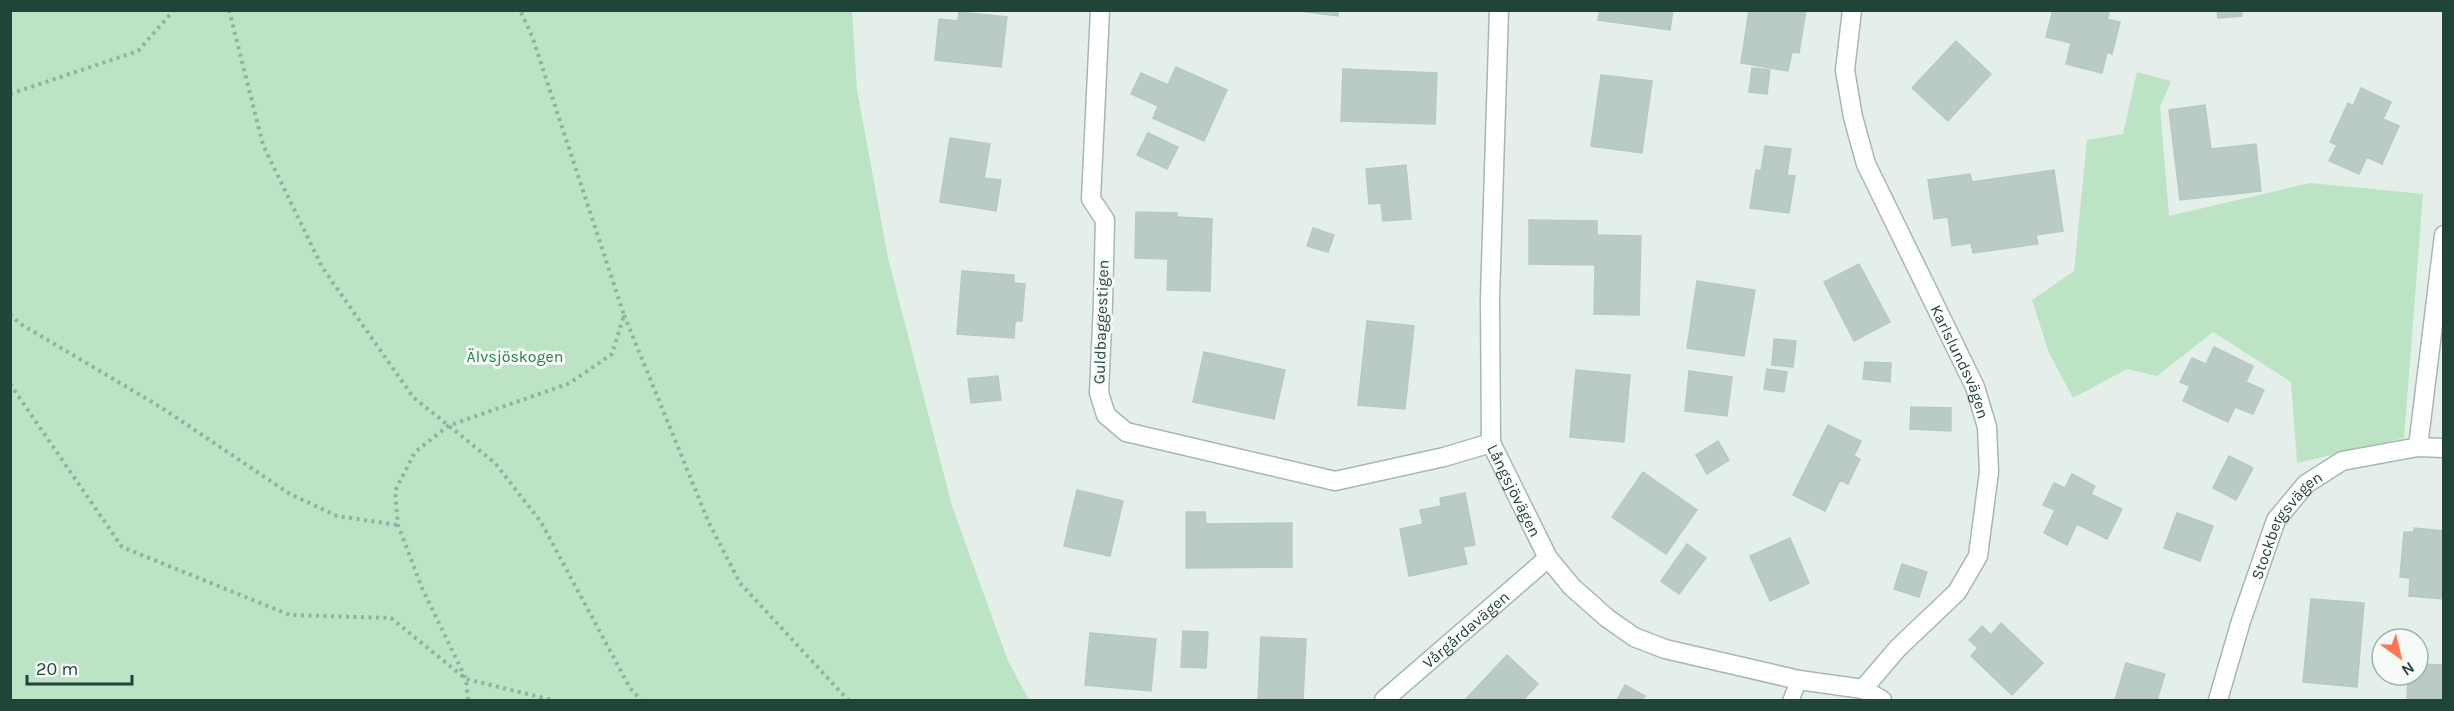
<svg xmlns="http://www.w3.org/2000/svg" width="2454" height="711" viewBox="0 0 2454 711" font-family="Karla,sans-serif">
<rect width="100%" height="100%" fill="#e4efea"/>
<path fill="#bbe3c4" d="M10,11H852L857,90L888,258L952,506L1008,661L1029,700H11Z
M2137,72L2171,81L2160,107L2169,216L2310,183L2423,194L2404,438L2297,463L2291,382L2213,332L2157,376L2127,369L2073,398L2049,353L2032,300L2074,271L2087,140L2123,134Z"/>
<path fill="#b9cbc3" stroke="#b6cac1" stroke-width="1.5" d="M1291,10H1338V16Z
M1600,10H1673L1670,30L1598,20Z
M1749,10H1806L1799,53L1792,52L1788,71L1741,63Z
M2053,10H2110L2107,19L2120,22L2112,54L2107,52L2102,73L2066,64L2071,43L2046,37Z
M2217,10H2241L2242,16L2218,18Z
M959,12L1007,17L1001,67L935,60L939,19L958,21Z
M1956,41L1991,74L1948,121L1912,88Z
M1176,67L1227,90L1204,141L1153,118L1158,106L1131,94L1141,73L1168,85Z
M1752,68L1770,70L1767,94L1749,92Z
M1343,69L1437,73L1435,124L1341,121Z
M1601,75L1652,81L1642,153L1591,146Z
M2361,88L2391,102L2383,119L2399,126L2382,164L2367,157L2359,174L2329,161L2337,145L2330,142L2348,103L2353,106Z
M2205,105L2211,149L2256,144L2261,191L2180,200L2169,110Z
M1148,133L1178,147L1167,169L1137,155Z
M950,138L990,144L984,178L1001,180L996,211L940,202Z
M1765,146L1791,149L1787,175L1795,176L1789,213L1750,208L1756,170L1761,171Z
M1406,165L1411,219L1383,221L1381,203L1369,204L1366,169Z
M2054,170L2063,231L2036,235L2038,244L1973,253L1971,243L1952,246L1948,217L1934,219L1928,180L1970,174L1972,182Z
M1136,212L1177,213V217L1212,219L1210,291L1167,290L1168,259L1135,258Z
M1529,220L1597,221V235L1641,236L1639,315L1594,314L1595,265L1529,264Z
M1313,228L1334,235L1328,252L1307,246Z
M1859,264L1890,322L1854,341L1824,282Z
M962,271L1014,275V283L1025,284L1022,321H1015L1014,338L957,334Z
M1697,281L1755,290L1744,356L1687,348Z
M1367,321L1414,326L1405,409L1358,405Z
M1774,339L1796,341L1793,367L1772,365Z
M2214,347L2253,366L2246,382L2264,390L2253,414L2235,407L2228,422L2183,401L2190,386L2180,382L2192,358L2206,364Z
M1204,352L1285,370L1274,419L1193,402Z
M1865,362L1891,363L1890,382L1863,379Z
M1767,369L1787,372L1784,392L1764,389Z
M1576,370L1630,375L1624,442L1570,437Z
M1689,371L1732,377L1727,416L1685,411Z
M998,376L1001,400L971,403L968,379Z
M1911,407L1951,408V431L1910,429Z
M1828,425L1861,441L1854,456L1860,459L1848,484L1840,480L1825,511L1793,495Z
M1718,441L1729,460L1707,474L1696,455Z
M2229,456L2253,468L2236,500L2213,488Z
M1643,472L1697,510L1666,554L1612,517Z
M2072,474L2095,486L2091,494L2122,509L2107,539L2077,524L2067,545L2044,533L2055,510L2043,505L2054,483L2065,488Z
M1077,490L1123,501L1110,556L1064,546Z
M1465,493L1475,545L1463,547L1467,564L1409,576L1400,529L1423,524L1420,510L1441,506L1440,498Z
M1186,512H1205L1206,524L1292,523V567L1186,568Z
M2177,513L2213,526L2200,561L2164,548Z
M2414,528L2444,531V599L2409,596L2410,578L2400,577L2404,532H2414Z
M1790,538L1809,583L1770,601L1750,556Z
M1687,544L1706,558L1679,594L1661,581Z
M1902,564L1927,572L1919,597L1894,589Z
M2311,599L2364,603L2357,687L2303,682Z
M2001,623L2043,663L2012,695L1971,656L1978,648L1969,640L1982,626L1991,635Z
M1183,631L1208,632L1206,668L1181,667Z
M1090,633L1156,639L1151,691L1085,685Z
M1261,637L1306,639L1303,700H1258Z
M1507,655L1538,684L1523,700H1465Z
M2126,663L2165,674L2157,700H2115Z
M2418,664L2444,665V700H2407L2408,675H2418Z
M1625,685L1645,696L1642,700H1617Z"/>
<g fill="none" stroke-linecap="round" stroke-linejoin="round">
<defs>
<path id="service" d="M1791,700L1799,680"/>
<g id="minor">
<path d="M1100,10L1091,199L1105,220L1103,303L1099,393L1106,415L1126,432L1335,481L1444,457L1491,443"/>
<path id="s1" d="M1852,10L1845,70L1853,117L1866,164L1975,387L1987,427L1989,472L1978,556L1957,592L1898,648L1863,689"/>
<path d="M2418,447L2444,235"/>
<path id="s2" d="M1384,700L1548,558"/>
<path id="s3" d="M2218,700L2241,621L2276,520L2306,484L2342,461L2418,447L2444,448"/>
</g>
<g id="tertiary">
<path id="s4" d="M1499,10L1490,298L1491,443L1548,558L1572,587L1607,618L1634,637L1665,649L1799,680L1863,689L1882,700"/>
</g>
</defs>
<use href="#service" stroke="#a6b8b1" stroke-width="18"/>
<use href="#minor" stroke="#a6b8b1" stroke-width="21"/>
<use href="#tertiary" stroke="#a6b8b1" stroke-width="21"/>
<path stroke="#81b7a4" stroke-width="4" stroke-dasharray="3 4.5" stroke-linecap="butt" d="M229,10L263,145L322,267L413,397L495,463L541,522L630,688L641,700
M10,94L138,51L174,10
M10,314L19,323L162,408L290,494L337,516L398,525
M624,315L709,523L740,583L848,700
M10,384L122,547L290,615L391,618L466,679L552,700
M468,700L466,679L422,588L398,525L395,491L415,452L448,426L570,383L612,354L624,315L532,36L520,10"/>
<use href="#service" stroke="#fff" stroke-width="15"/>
<use href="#minor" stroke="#fff" stroke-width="18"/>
<use href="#tertiary" stroke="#fff" stroke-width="18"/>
</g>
<g text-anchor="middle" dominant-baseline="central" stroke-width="6" stroke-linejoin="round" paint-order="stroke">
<g font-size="16" fill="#214439" stroke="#f6fbf8">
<text transform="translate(1101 322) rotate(-88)">Guldbaggestigen</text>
<text stroke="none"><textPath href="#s1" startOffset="376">Karlslundsvägen</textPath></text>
<text stroke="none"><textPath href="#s4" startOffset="486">Långsjövägen</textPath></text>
<text stroke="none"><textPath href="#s3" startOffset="190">Stockbergsvägen</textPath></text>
<text stroke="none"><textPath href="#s2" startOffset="108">Vårgårdavägen</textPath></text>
</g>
<g font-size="16" fill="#258045" stroke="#f6fbf8">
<text x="515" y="356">Älvsjöskogen</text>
</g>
</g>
<rect width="2454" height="711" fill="none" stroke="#214439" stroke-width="24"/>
<g transform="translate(2400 657) rotate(146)"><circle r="28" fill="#f6fbf8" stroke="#a1b2ac" stroke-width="1.5"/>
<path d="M0-4.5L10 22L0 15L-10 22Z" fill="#ff7653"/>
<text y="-9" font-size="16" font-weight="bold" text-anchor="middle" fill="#214439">N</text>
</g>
<path d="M27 675v9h105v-9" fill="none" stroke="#214439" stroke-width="3"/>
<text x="36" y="675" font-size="18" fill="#214439" stroke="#f6fbf8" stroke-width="4.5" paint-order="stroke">20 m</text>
</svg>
